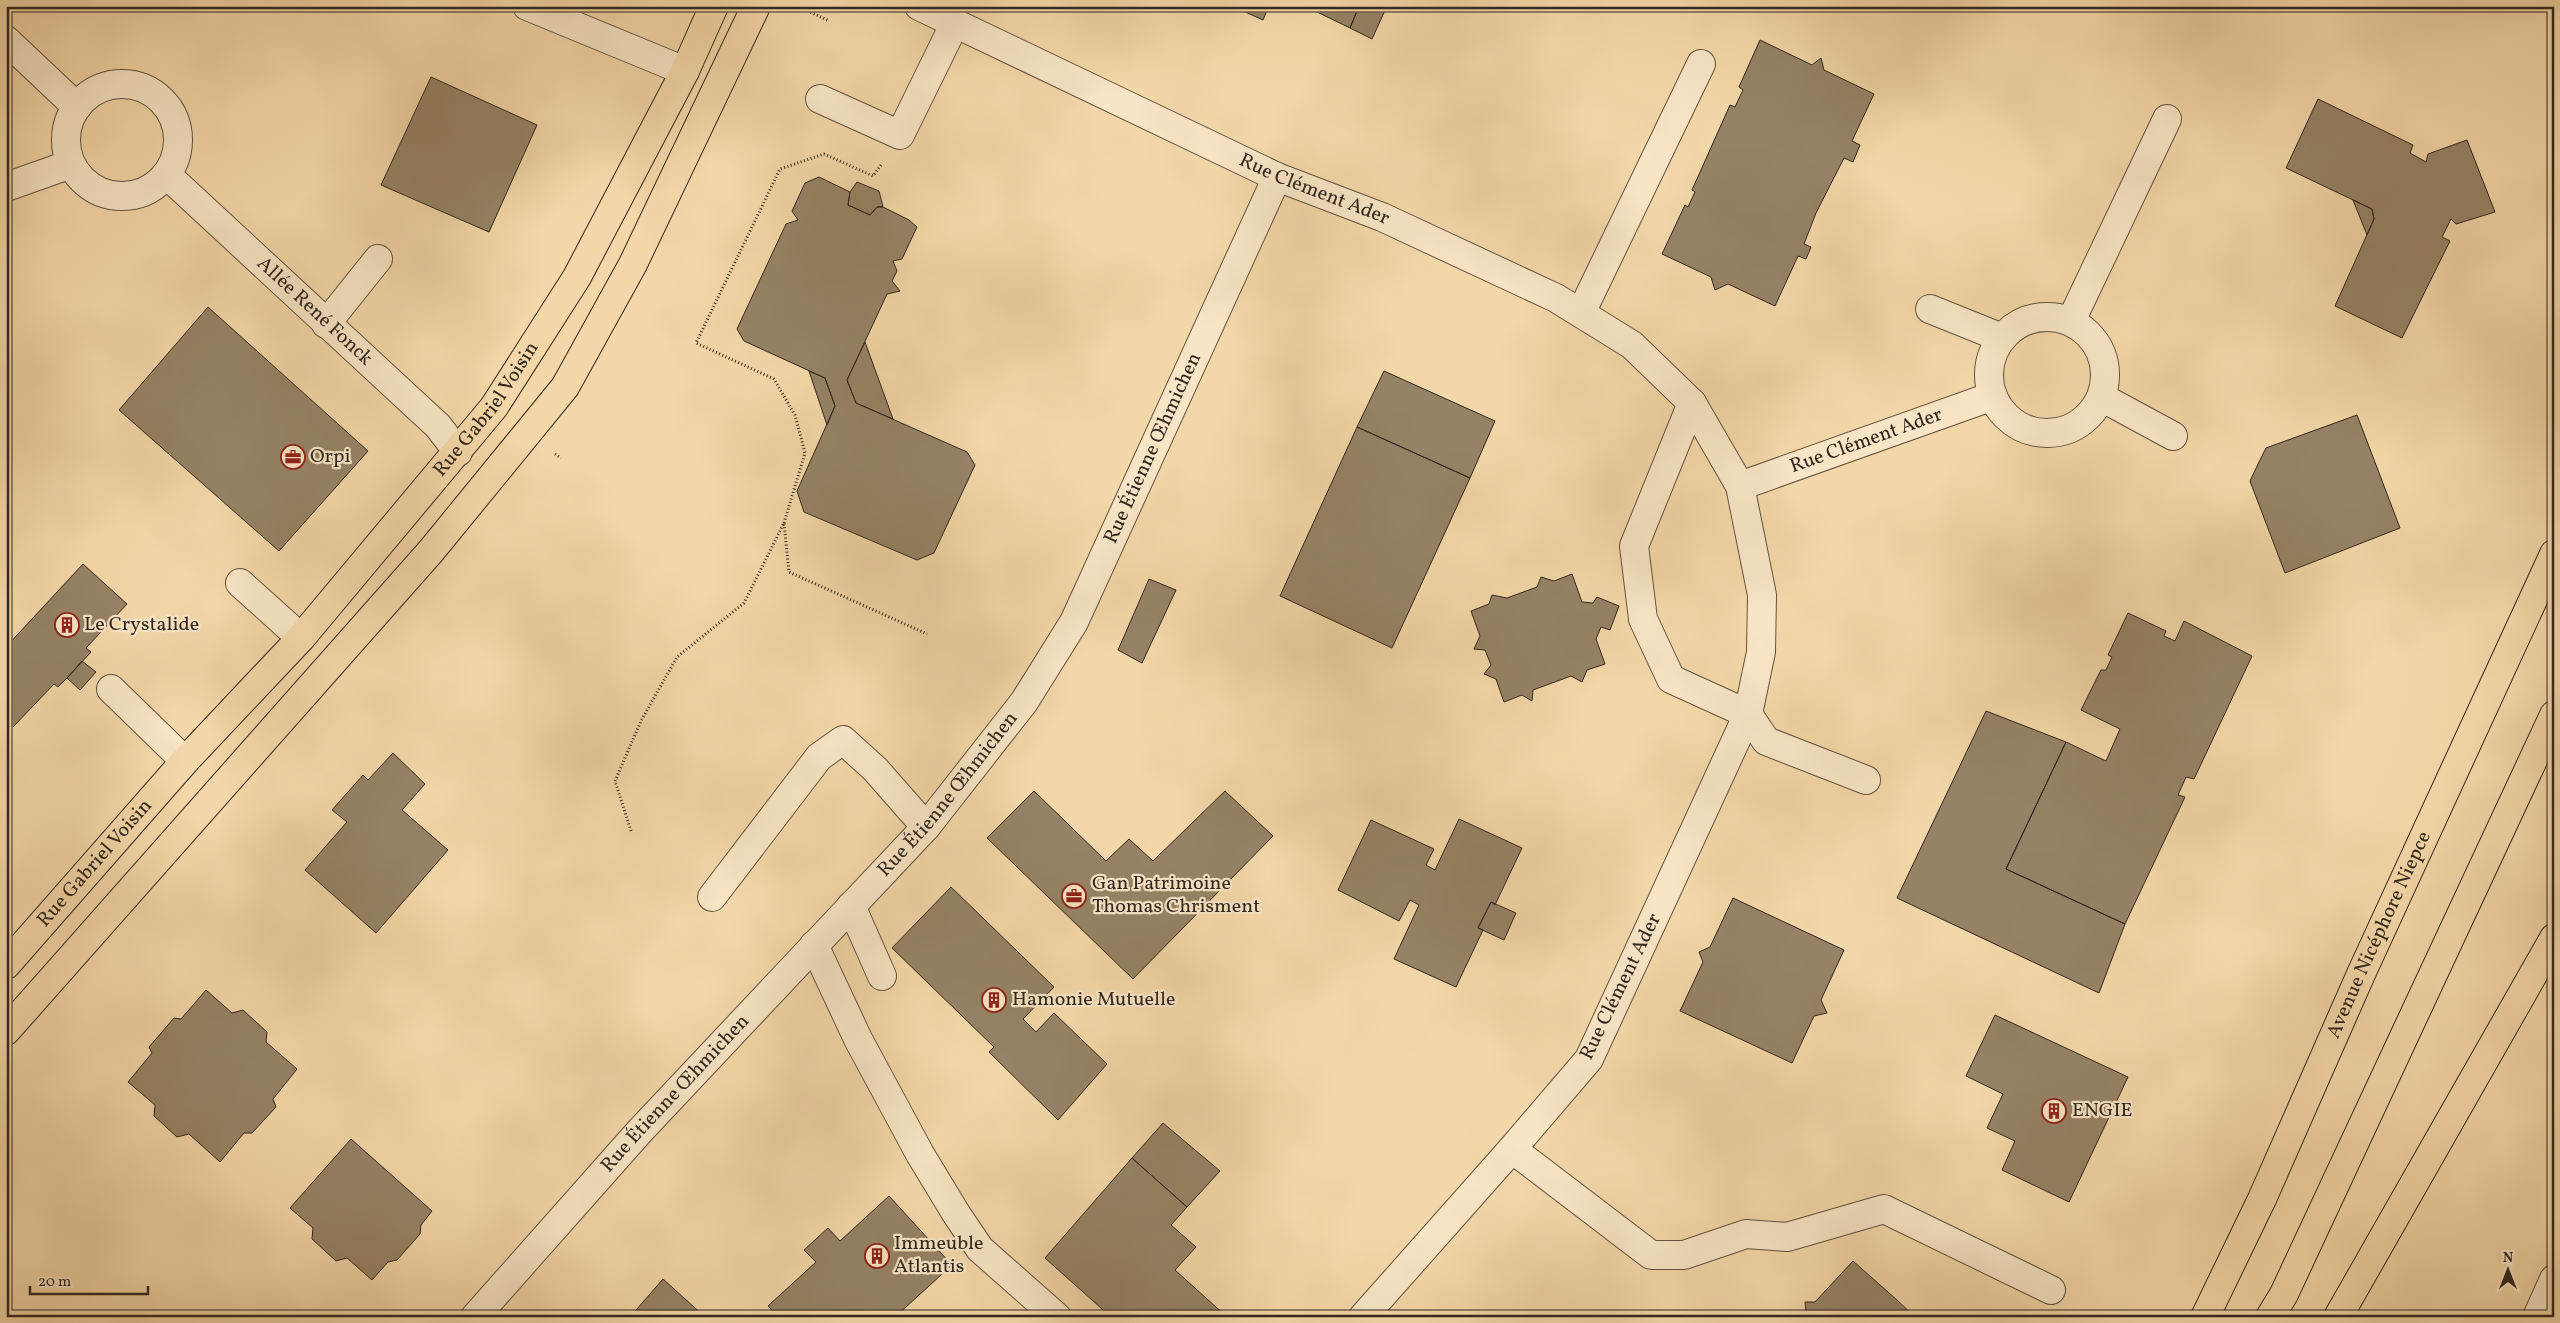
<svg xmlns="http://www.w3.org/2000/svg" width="2560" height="1323" viewBox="0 0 2560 1323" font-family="Vollkorn,serif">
<rect width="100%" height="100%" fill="#f4d7a8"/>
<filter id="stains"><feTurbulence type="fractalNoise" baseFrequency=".004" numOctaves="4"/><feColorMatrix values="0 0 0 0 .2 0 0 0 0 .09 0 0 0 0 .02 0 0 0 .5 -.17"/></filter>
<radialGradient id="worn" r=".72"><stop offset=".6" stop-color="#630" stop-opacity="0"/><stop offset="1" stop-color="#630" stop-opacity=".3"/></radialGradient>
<path fill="#968366" stroke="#31271f" d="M1232,6H1269L1263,20Z
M1312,6H1359L1350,28L1311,9Z
M1359,6H1387L1372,39L1350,28Z
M1760,40L1812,65L1821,58L1824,70L1874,94L1852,141L1860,145L1853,162L1844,158L1816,213L1804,244L1811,247L1806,259L1798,256L1775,306L1728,284L1715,290L1711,277L1662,254L1685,205L1688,207L1695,192L1692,190L1730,105L1735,107L1743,90L1739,87Z
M431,77L537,125L489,232L381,185Z
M2318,99L2413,145L2410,153L2426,162L2428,154L2467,140L2495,212L2456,224L2451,219L2442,237L2450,241L2402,338L2335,306L2374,219L2372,209L2286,168Z
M819,177L850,192L848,205L870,215L877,207H883L909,220L917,227L902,259L893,261L897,271L892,281L900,291L887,294L847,380L856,403L967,452L975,465L934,553L917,560L804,512L797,491L835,406L825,378L744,341L737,329L786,224L798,220L792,211L805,183Z
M857,182L879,191L883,207H877L870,215L848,205L850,192Z
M2353,200L2372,209L2374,219L2367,235Z
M208,307L368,451L279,551L119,410Z
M865,342L893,419L856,403L847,380Z
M809,371L825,378L835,406L827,425Z
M1384,371L1495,421L1470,478L1357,427Z
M2357,415L2400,528L2285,573L2250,481L2259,462L2266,448Z
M1357,427L1470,478L1392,648L1280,596Z
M83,564L127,604L86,648L91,652L67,678L58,687L54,684L13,727L6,721V647Z
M1572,574L1582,602L1593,603L1597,597L1619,606L1610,630L1601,627L1596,639L1605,664L1587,670L1582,682L1571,676L1533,690L1532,701L1522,695L1504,702L1496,679L1484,674L1491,665L1485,650L1474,649L1480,636L1471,611L1489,604L1492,595L1507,598L1537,587L1541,577L1554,581Z
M1149,579L1176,590L1142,663L1118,650Z
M2128,613L2166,631L2164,636L2175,641L2184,621L2252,656L2194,779L2186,777L2178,795L2185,797L2125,924L2006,869L2066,742L2106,761L2120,729L2081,710L2101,670H2106L2112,657L2108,655Z
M82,661L96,672L80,690L67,678Z
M1986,711L2066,742L2006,869L2125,924L2099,993L1897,898Z
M393,753L425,784L402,810L448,850L376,933L305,870L347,822L332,810L363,775L368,780Z
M1034,791L1106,861L1129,839L1153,861L1225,791L1273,836L1133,979L987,838Z
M1459,819L1522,848L1495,905L1491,902L1478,928L1483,930L1456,987L1394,959L1419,905L1410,900L1399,921L1338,890L1371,820L1434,849L1426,865L1435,870Z
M951,887L1054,987L1023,1019L1036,1032L1054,1013L1107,1064L1058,1120L989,1052L994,1047L892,948Z
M1733,898L1844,950L1821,1000L1827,1013L1814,1016L1792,1063L1680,1011L1703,962L1699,952L1710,947Z
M1491,902L1516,913L1504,940L1478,928Z
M206,990L232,1013L243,1010L267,1032L266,1042L297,1069L273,1099L276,1107L252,1133H244L220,1162L189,1134L177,1137L154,1116L155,1105L128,1082L152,1053L149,1047L174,1018L181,1019Z
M1995,1015L2128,1077L2069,1202L2002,1170L2015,1141L1987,1128L2003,1094L1966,1076Z
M1163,1123L1220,1171L1187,1207L1132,1158Z
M351,1139L432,1211L421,1225L420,1234L397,1260L388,1262L372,1280L347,1258L336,1261L312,1239L313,1228L290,1208Z
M1132,1158L1187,1207L1171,1225L1196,1247L1175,1270L1227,1317H1111L1045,1258Z
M889,1196L952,1265L895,1317H779L768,1306L816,1262L804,1250L828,1228L840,1241Z
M1853,1261L1897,1300L1915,1317H1802L1806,1312L1805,1302H1815Z
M663,1279L705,1317H630Z"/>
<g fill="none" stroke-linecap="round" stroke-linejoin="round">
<defs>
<g id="minor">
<path d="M527,6L685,71"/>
<path id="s1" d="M919,6L1277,177L1382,217L1556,298L1632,345L1692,403L1740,486L1762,595L1761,652L1748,714L1589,1059L1512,1149L1363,1317"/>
<path d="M6,40L77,107"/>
<circle cx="122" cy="140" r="56"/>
<path d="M820,99L900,135L955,23"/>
<path id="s2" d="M167,175L438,426L458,452"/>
<path d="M6,187L71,164"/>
<path d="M1930,309L2002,338"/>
<path d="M1581,313L1701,64"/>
<circle cx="2047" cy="375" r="58"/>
<path d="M2071,321L2167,119"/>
<path d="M326,324L378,259"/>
<path d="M2101,397L2173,436"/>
<path d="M1692,403L1634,546L1643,619L1671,679L1748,714L1766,741L1866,780"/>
<path id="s3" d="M1740,486L1993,396"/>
<path d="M240,583L301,638"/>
<path d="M111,689L185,761"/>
<path d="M712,897L819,757L843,740L875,769L926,827"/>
<path d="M851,906L882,976"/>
<path d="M814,945L858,1039L920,1154L957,1215L980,1249L1057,1317"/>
<path d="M1512,1149L1651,1255H1684L1746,1234L1787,1237L1884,1209L2051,1290"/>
<path id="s4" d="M475,1317L639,1132L926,827L1024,702L1074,622L1277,177"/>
<path d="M2537,1317L2554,1279"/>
</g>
<g id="major">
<path id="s5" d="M6,965L185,761L301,638L494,407L577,277L685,71L714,6"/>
<path d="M6,1031L431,551L565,387L633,264L756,6"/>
</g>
<g id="highway">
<path id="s6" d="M2205,1317L2262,1199L2361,974L2554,554"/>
<path d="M2270,1317L2284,1294L2554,715"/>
<path d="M2338,1317L2554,938"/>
</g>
</defs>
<use href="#minor" stroke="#625341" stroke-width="30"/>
<use href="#major" stroke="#31271f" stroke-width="30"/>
<use href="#highway" stroke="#31271f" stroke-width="30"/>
<path stroke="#31271f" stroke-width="3" stroke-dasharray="1 2.5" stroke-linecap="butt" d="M798,6L829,21
M555,454L561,458
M784,523L805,453L795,415L774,379L696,343L780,169L824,154L873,176L881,165
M631,831L615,781L641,721L677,657L744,603L784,523L789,572L927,634"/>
<use href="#minor" stroke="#f8e5c6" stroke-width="28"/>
<use href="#major" stroke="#f4d7a8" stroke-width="28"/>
<use href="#highway" stroke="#f4d7a8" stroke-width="28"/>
</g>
<defs>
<symbol id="office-ring" viewBox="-11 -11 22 22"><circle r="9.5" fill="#f8e5c6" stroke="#8f2418" stroke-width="1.5"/><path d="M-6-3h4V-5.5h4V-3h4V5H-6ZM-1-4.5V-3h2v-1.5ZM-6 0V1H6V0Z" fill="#8f2418"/></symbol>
<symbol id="building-ring" viewBox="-11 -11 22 22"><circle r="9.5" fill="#f8e5c6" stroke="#8f2418" stroke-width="1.5"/><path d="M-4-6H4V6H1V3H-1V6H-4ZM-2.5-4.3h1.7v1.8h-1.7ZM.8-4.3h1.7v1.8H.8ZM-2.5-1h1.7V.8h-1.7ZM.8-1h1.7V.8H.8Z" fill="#8f2418"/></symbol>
</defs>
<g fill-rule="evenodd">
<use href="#office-ring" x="279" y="443" width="28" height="28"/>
<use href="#building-ring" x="53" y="611" width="28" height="28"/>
<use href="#office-ring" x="1060" y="882" width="28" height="28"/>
<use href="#building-ring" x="980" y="986" width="28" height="28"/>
<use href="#building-ring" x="2040" y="1097" width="28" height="28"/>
<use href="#building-ring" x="863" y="1242" width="28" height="28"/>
</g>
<g text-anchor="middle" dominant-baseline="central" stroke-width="4.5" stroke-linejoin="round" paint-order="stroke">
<g font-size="20" fill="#31271f" stroke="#f8e5c6">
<text stroke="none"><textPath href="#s1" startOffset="436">Rue Clément Ader</textPath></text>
<text stroke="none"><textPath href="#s2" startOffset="201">Allée René Fonck</textPath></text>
<text stroke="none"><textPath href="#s5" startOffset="735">Rue Gabriel Voisin</textPath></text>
<text stroke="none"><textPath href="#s3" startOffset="134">Rue Clément Ader</textPath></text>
<text stroke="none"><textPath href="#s4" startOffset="1110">Rue Étienne Œhmichen</textPath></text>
<text stroke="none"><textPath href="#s4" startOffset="705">Rue Étienne Œhmichen</textPath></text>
<text stroke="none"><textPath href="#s5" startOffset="135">Rue Gabriel Voisin</textPath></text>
<text stroke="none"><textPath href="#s6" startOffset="420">Avenue Nicéphore Niepce</textPath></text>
<text transform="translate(1621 987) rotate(-64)">Rue Clément Ader</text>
<text stroke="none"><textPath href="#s4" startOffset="300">Rue Étienne Œhmichen</textPath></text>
</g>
<g font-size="20" fill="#31271f" stroke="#f8e5c6" text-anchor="start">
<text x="310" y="457">Orpi</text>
<text x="84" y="625">Le Crystalide</text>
<text x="1092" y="884">Gan Patrimoine<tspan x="1092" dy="23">Thomas Chrisment</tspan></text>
<text x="1012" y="1000">Hamonie Mutuelle</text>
<text x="2072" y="1111">ENGIE</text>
<text x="894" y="1244">Immeuble<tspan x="894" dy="23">Atlantis</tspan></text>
</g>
</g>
<rect width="2560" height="1323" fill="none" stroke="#f4d7a8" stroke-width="25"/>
<rect x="8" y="8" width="2545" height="1308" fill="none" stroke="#31271f" stroke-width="2.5"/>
<rect x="12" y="12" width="2535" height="1298" fill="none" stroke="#31271f"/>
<g transform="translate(2508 1270)" stroke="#f8e5c6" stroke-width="4" paint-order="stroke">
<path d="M0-4L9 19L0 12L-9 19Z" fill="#31271f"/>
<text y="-8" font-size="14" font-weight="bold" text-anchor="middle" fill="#31271f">N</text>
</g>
<path d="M30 1286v8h118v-8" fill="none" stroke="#31271f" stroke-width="2.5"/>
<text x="38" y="1286" font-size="15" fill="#31271f" stroke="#f8e5c6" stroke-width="4" paint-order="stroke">20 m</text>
<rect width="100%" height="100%" filter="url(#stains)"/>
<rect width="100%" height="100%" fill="url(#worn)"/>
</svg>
